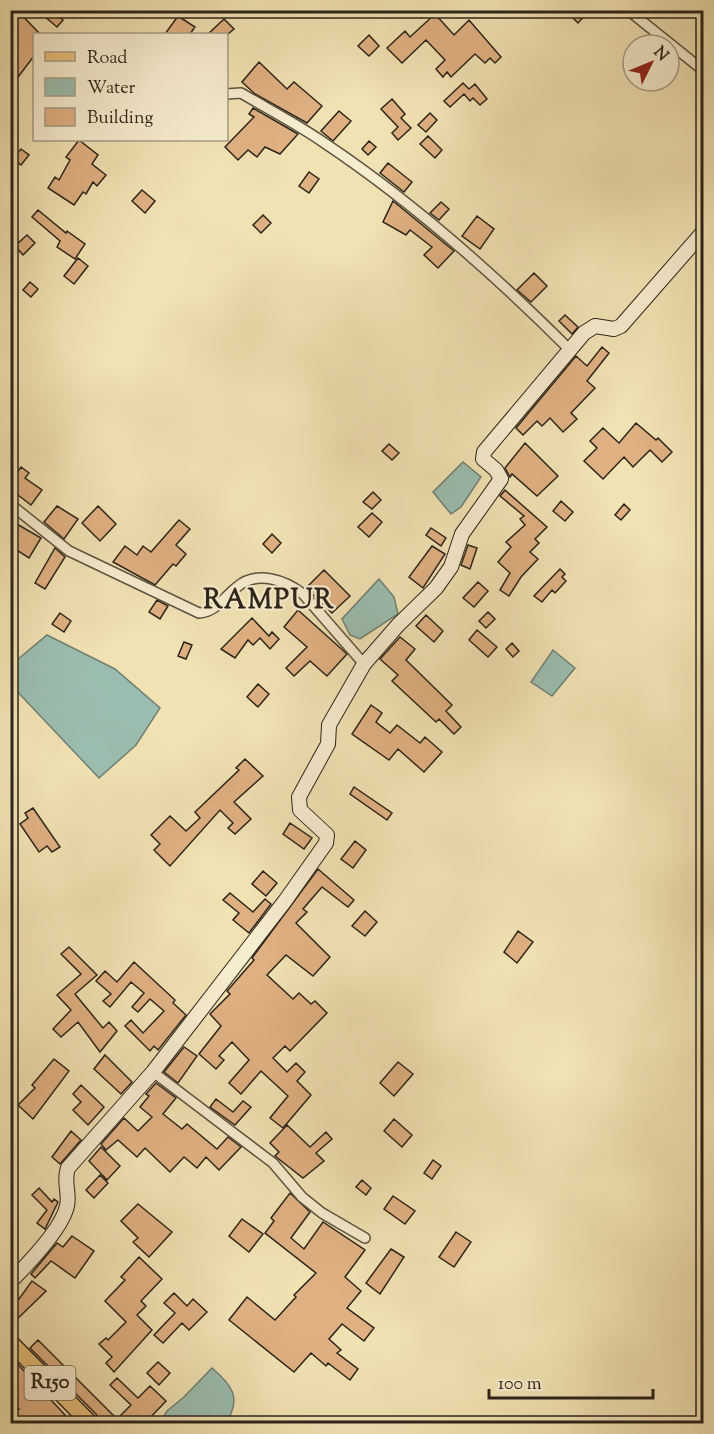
<svg xmlns="http://www.w3.org/2000/svg" width="714" height="1434" viewBox="0 0 714 1434" font-family="'Sorts Mill Goudy',serif">
<rect width="100%" height="100%" fill="#f1e2b3"/>
<filter id="stains"><feTurbulence type="fractalNoise" baseFrequency=".00333" numOctaves="4"/><feColorMatrix values="0 0 0 0 .2 0 0 0 0 .09 0 0 0 0 .02 0 0 0 .5 -.17"/></filter>
<radialGradient id="worn" r=".72"><stop offset=".6" stop-color="#630" stop-opacity="0"/><stop offset="1" stop-color="#630" stop-opacity=".3"/></radialGradient>
<path fill="#9bbdaf" stroke="#6f8073" stroke-width="1.5" d="M463,462L481,477L461,507L451,514L433,492Z
M379,579L394,597L398,614L360,639L350,635L342,619Z
M47,635L115,669L160,708L136,745L99,778L11,685V665Z
M553,650L575,668L552,696L531,682Z
M212,1368C232,1385 242,1398 226,1423H160L167,1411L184,1397Z"/>
<path fill="#dfb082" stroke="#2c241a" stroke-width="1.5" d="M10,10H17L40,34H34V56L18,77L10,69Z
M37,10H51L63,20L57,27Z
M565,10H590L578,23Z
M435,14L454,35L469,20L501,57L495,63L490,58L485,63L475,54L451,77L447,72L443,77L436,69L445,60L426,40L402,63L387,48L405,31L410,37Z
M178,16L195,27L190,34H165Z
M224,19L234,29L228,34H208Z
M369,35L379,46L369,56L358,46Z
M259,62L287,89L294,82L322,106L307,123L255,94L242,82Z
M463,83L469,89L475,84L487,99L480,105L473,98L470,101L464,94L450,107L444,101Z
M392,99L405,114L401,118L411,128L398,140L392,133L398,127L381,109Z
M253,108L298,134L280,154L265,147L257,157L248,150L238,160L225,147L254,117L249,114Z
M339,111L351,121L333,141L321,131Z
M430,113L437,120L426,132L418,125Z
M428,136L442,150L435,158L420,144Z
M79,140L98,155L92,164L106,175L97,186L93,182L86,194L83,192L74,205L48,188L55,177L59,180L70,160L66,157Z
M369,141L376,147L368,155L362,149Z
M21,149L29,155L21,165L13,159Z
M388,163L412,182L404,192L380,173Z
M309,172L319,179L309,193L299,186Z
M142,190L155,201L145,213L132,201Z
M393,201L454,251L438,268L424,255L432,247L410,230L406,235L383,222Z
M441,202L449,209L439,220L430,213Z
M38,210L66,233L67,231L85,244L75,259L57,247L60,241L32,217Z
M263,215L271,223L261,233L253,225Z
M477,216L494,229L480,249L462,236Z
M27,235L35,243L23,255L15,246Z
M78,258L88,266L74,284L64,276Z
M534,273L547,286L531,302L517,290Z
M30,282L38,289L31,297L23,290Z
M565,315L578,327L572,334L559,321Z
M602,347L609,353L587,381L595,388L571,413L577,419L563,432L550,418L542,426L537,421L523,435L516,428L576,356L587,366Z
M636,423L656,440L658,438L672,452L662,462L650,450L633,467L624,457L603,479L584,461L597,448L590,441L603,428L619,443Z
M525,443L558,476L537,496L512,474L510,477L505,468Z
M389,444L399,453L392,460L382,451Z
M21,467L29,473L25,478L42,490L31,505L10,489V482Z
M505,490L547,527L535,539L539,543L530,552L538,559L521,577L509,596L500,590L510,573L498,562L511,547L506,542L525,525L520,519L524,516L500,496Z
M373,492L381,500L372,509L363,502Z
M561,501L573,512L565,521L553,511Z
M624,504L630,510L621,520L615,515Z
M57,506L78,519L64,539L44,522Z
M98,506L116,524L100,541L82,523Z
M372,513L382,522L369,537L358,527Z
M10,520L41,538L29,558L15,549L17,546L10,541Z
M179,520L190,529L176,545L186,554L176,566L173,564L155,585L113,562L125,546L137,555L143,546L151,552Z
M431,528L446,538L441,546L426,535Z
M272,534L281,543L272,553L263,544Z
M468,545L477,548L470,569L461,565Z
M432,546L445,554L423,588L409,577Z
M55,548L65,557L45,589L35,583Z
M560,569L565,574L562,577L566,581L555,593L552,590L542,602L534,596Z
M324,570L350,596L332,613L306,588Z
M478,582L488,591L474,607L463,598Z
M157,600L168,606L160,619L149,612Z
M298,610L347,654L327,676L310,661L294,676L286,668L307,647L284,627Z
M488,612L495,619L486,628L479,621Z
M60,613L71,621L64,632L52,624Z
M426,615L443,631L434,642L416,626Z
M252,618L269,636L272,632L279,639L270,649L260,638L253,645L248,640L235,658L221,649Z
M477,630L497,647L488,657L469,640Z
M400,637L415,649L406,660L452,705L446,711L461,727L454,734L439,719L436,722L392,681L398,675L380,659Z
M184,642L192,645L186,659L178,656Z
M512,643L519,651L513,657L506,649Z
M258,684L269,694L258,707L247,697Z
M371,705L382,713L376,722L390,733L397,725L420,743L425,737L442,752L424,772L398,749L389,760L352,734Z
M245,759L263,776L234,802L251,819L235,834L228,828L233,823L220,810L170,866L154,850L160,844L151,835L170,816L186,831L200,818L195,812L239,770L236,768Z
M354,787L392,813L387,820L350,794Z
M33,808L60,847L52,852L47,846L39,852L20,824L28,818L25,813Z
M290,823L312,838L304,849L283,834Z
M355,841L366,850L353,868L341,859Z
M318,869L354,900L348,907L322,887L303,909L307,912L296,923L330,957L313,976L286,955L267,975L293,999L299,993L311,1004L315,1001L327,1013L290,1051L285,1046L273,1058L287,1072L296,1063L305,1072L297,1081L311,1095L283,1128L270,1118L288,1096L261,1071L241,1094L229,1083L249,1060L232,1042L219,1056L224,1060L216,1069L199,1054L221,1026L210,1014L230,994L227,991L254,960L252,958Z
M263,871L277,883L266,896L252,884Z
M230,893L253,912L265,899L271,904L249,933L233,920L239,913L223,900Z
M365,911L377,922L365,936L352,926Z
M518,931L533,942L517,963L504,952Z
M69,947L97,975L75,994L103,1028L109,1022L117,1031L100,1052L78,1022L61,1037L53,1029L71,1010L57,995L81,974L61,954Z
M134,962L175,1000L173,1003L186,1015L158,1050L154,1046L150,1051L125,1026L131,1020L143,1033L164,1011L150,999L138,1012L132,1007L144,993L131,982L110,1007L103,1001L111,994L96,981L105,971L117,982Z
M184,1047L197,1056L178,1083L164,1072Z
M105,1055L132,1082L121,1094L94,1069Z
M54,1059L69,1071L33,1119L18,1105L35,1088L32,1085Z
M398,1062L413,1074L394,1096L380,1083Z
M156,1083L176,1098L163,1114L182,1129L187,1124L217,1149L228,1137L241,1147L219,1170L206,1157L197,1168L184,1157L170,1172L145,1148L137,1157L118,1140L106,1150L101,1144L124,1118L138,1131L152,1117L140,1107L149,1096L146,1094Z
M81,1085L104,1107L88,1125L73,1110L81,1102L73,1094Z
M216,1099L233,1112L243,1101L251,1107L235,1125L210,1107Z
M394,1119L412,1135L402,1147L384,1131Z
M287,1125L310,1147L326,1132L332,1139L316,1153L324,1161L303,1178L275,1156L279,1152L270,1143Z
M71,1131L81,1140L60,1164L52,1157Z
M101,1147L120,1166L107,1180L89,1161Z
M433,1160L441,1166L432,1179L424,1173Z
M100,1175L108,1183L94,1198L86,1190Z
M362,1180L371,1188L366,1195L356,1187Z
M39,1188L52,1202L54,1199L58,1202L45,1229L37,1223L47,1210L32,1195Z
M290,1193L310,1212L291,1238L304,1249L323,1222L365,1250L345,1277L361,1291L347,1308L374,1328L364,1341L342,1324L329,1339L341,1350L337,1353L358,1369L350,1380L328,1363L326,1366L311,1353L294,1372L229,1320L247,1297L275,1320L296,1297L294,1295L316,1273L265,1233L274,1221L271,1218Z
M393,1196L415,1211L405,1224L384,1209Z
M138,1204L172,1232L149,1257L133,1242L138,1238L121,1221Z
M242,1219L263,1234L249,1252L229,1236Z
M456,1232L471,1242L454,1267L439,1257Z
M72,1236L94,1251L75,1278L51,1261L35,1278L31,1274L57,1243L63,1247Z
M391,1249L404,1257L380,1294L366,1283Z
M139,1257L162,1279L141,1301L146,1306L137,1315L152,1330L114,1372L106,1363L112,1357L99,1344L106,1338L108,1340L126,1322L105,1301L125,1280L121,1277Z
M32,1281L46,1291L10,1326V1291L19,1299Z
M174,1293L187,1306L193,1299L207,1312L189,1330L182,1323L163,1343L154,1335L175,1313L164,1303Z
M38,1340L117,1419L131,1405L110,1385L117,1378L138,1398L150,1386L166,1401L144,1424H102L96,1414L30,1348Z
M10,1356L65,1415L55,1424H16L10,1418L19,1409L10,1401Z
M158,1362L170,1373L159,1385L147,1373Z"/>
<g fill="none" stroke-linecap="round" stroke-linejoin="round">
<defs>
<path id="minor" d="M628,10L704,71
M226,94L241,93C268,109 297,124 323,142C413,202 494,274 570,350
M10,504L69,551L199,613C216,612 224,597 237,587C257,570 285,580 303,594L364,664
M153,1072L273,1163L302,1197L322,1213L365,1238"/>
<path id="secondary" d="M10,1282C27,1265 62,1229 67,1206C70,1193 63,1181 68,1168L153,1072L285,901L326,843L327,835L300,810L299,797L328,744L329,725L364,664L398,625L436,588L451,567L462,534L501,479L496,470L483,459L484,452L584,333L595,326L614,329L621,326L704,231"/>
<path id="primary" d="M10,1342L91,1424"/>
</defs>
<use href="#minor" stroke="#5d5440" stroke-width="12"/>
<use href="#secondary" stroke="#2c241a" stroke-width="16"/>
<use href="#primary" stroke="#2c241a" stroke-width="18"/>
<use href="#minor" stroke="#f6ecce" stroke-width="9"/>
<use href="#secondary" stroke="#f6ecce" stroke-width="14"/>
<use href="#primary" stroke="#e8c17a" stroke-width="15"/>
</g>
<g text-anchor="middle" dominant-baseline="central" stroke-width="4.5" stroke-linejoin="round" paint-order="stroke">
<rect fill="#f6ecce" stroke="#696050" stroke-width="1.5" x="24.5" y="1366" width="51" height="34" rx="4.5"/>
<g font-size="20" font-weight="bold" fill="#2c241a">
<text x="50" y="1383">R150</text>
</g>
<g font-size="27" font-weight="bold" letter-spacing="1.5" fill="#2c241a" stroke="#f6ecce">
<text x="269" y="601">RAMPUR</text>
</g>
</g>
<rect width="714" height="1434" fill="none" stroke="#f1e2b3" stroke-width="36"/>
<rect x="12" y="12" width="690" height="1410" fill="none" stroke="#2c241a" stroke-width="3"/>
<rect x="18" y="18" width="678" height="1398" fill="none" stroke="#2c241a" stroke-width="1.5"/>
<rect x="33" y="33" width="195" height="108" fill="#f6ecce" stroke="#a59c86" stroke-width="1.5"/>
<rect x="45" y="52" width="30" height="9" fill="#e8c17a" stroke="#a59c86" stroke-width="1.5"/>
<text x="87" y="63" font-size="18" fill="#2c241a">Road</text>
<rect x="45" y="78" width="30" height="18" fill="#9bbdaf" stroke="#a59c86" stroke-width="1.5"/>
<text x="87" y="93" font-size="18" fill="#2c241a">Water</text>
<rect x="45" y="108" width="30" height="18" fill="#dfb082" stroke="#a59c86" stroke-width="1.5"/>
<text x="87" y="123" font-size="18" fill="#2c241a">Building</text>
<g transform="translate(651 63) rotate(47)"><circle r="28" fill="#f6ecce" stroke="#a59c86" stroke-width="1.5"/>
<path d="M0-4.5L10 22L0 15L-10 22Z" fill="#8f2418"/>
<text y="-9" font-size="16" font-weight="bold" text-anchor="middle" fill="#2c241a">N</text>
</g>
<path d="M489 1389v9h164v-9" fill="none" stroke="#2c241a" stroke-width="3"/>
<text x="498" y="1389" font-size="18" fill="#2c241a" stroke="#f6ecce" stroke-width="4.5" paint-order="stroke">100 m</text>
<rect width="100%" height="100%" filter="url(#stains)"/>
<rect width="100%" height="100%" fill="url(#worn)"/>
</svg>
